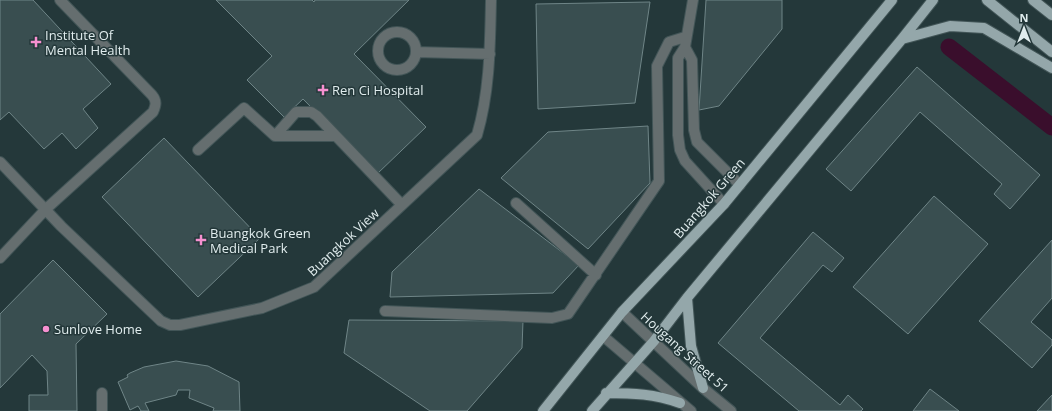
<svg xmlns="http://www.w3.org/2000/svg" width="1052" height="411" viewBox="0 0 1052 411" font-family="'Open Sans',sans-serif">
<rect width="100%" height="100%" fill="#24383a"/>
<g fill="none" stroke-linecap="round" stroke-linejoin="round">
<path stroke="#3a0e2c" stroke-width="17" d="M949,47L1052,127"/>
</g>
<path fill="#394e50" stroke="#6f8587" d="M0,0H33L111,84L83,109L98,128L76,149L62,133L44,149L9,112L0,120Z
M216,0H312L314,2L315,0H409L354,54L426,127L377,174L303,99L284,117L247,80L272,56Z
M706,0H782V29L719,106L699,110Z
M650,2L635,103L538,109L536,4Z
M917,67L1040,175L1010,209L994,194L1002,184L920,112L851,191L826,169Z
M648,126L650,183L588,249L501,178L548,132Z
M164,138L260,238L198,297L102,197Z
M479,189L579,265L553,293L390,297L392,272Z
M934,196L988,244L908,334L853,287Z
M813,232L844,258L832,272L823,265L760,338L840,405L848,395L863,409L861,411H799L718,343Z
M1052,240V298L1031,322L1052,340V345L1032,368L979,321Z
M53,260L107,314L76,344L77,411H29V395H48L47,371L32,355L0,388V314Z
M349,320L523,321L522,348L467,411H430L344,353Z
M176,361L208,366L239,382L240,411H213L214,408L189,398L190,390H178L176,395L145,403L149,411H141L138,406L130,410L118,382L128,377L127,375L130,373L144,367Z
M930,389L959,411H913Z
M1052,395V411H1037Z"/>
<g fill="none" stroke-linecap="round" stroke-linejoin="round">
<defs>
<path id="minor" d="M693,0L685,47L692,60L694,130L697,142L740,185
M378 51a19 19 0 1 1 38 0a19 19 0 1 1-38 0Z
M685,47L678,58V135L680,150L685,161L724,204
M416,52L490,54
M275,136L296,112H311L317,116L402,205
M198,150L244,108L275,136H335
M0,162L61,226L161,321L170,325H180L262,308L314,287L477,135C490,91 490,45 491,0
M516,203L596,275
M0,258L46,209L153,112C156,105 157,101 152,95L60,0
M385,311L552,318L568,314L659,181L657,66L669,42L685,37
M622,312L703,388L731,411
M603,336L691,411
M102,411V393"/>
<path id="major" d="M987,0L1052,52
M1033,0L1052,15
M902,39L950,26L984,28L1052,68
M687,298L691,346L703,388
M606,393C634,393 654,394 680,403
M543,411L622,312L724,204L892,0
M592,411L654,341L687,298L902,39L933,0"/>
</defs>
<use href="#minor" stroke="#425557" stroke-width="12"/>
<use href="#major" stroke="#425557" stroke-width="12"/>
<use href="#minor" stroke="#656e6f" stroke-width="10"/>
<use href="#major" stroke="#94a7aa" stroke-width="10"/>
</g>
<g fill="#f690d0" stroke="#24383a" stroke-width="1.5">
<path d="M34 36h4v4h4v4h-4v4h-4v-4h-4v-4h4z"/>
<path d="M321 84h4v4h4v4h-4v4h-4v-4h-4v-4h4z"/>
<path d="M199 234h4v4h4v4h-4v4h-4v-4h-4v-4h4z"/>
<circle cx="46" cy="329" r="4"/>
</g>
<g text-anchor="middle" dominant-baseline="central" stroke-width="3" stroke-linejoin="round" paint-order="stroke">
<g font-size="13" fill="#e0eced" stroke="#24383a" text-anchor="start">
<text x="45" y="35">Institute Of<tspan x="45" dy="15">Mental Health</tspan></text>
<text x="332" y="90">Ren Ci Hospital</text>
<text x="210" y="233">Buangkok Green<tspan x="210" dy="15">Medical Park</tspan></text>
<text x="54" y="329">Sunlove Home</text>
</g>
<g font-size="13" fill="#e0eced" stroke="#24383a">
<text transform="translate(709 198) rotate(-49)">Buangkok Green</text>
<text transform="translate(343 242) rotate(-43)">Buangkok View</text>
<text transform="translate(685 352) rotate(42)">Hougang Street 51</text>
</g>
</g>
<g transform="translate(1024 28)" stroke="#24383a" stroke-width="3" paint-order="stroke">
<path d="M0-3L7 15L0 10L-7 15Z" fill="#e0eced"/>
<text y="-6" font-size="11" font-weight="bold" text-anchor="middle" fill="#e0eced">N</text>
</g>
</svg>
